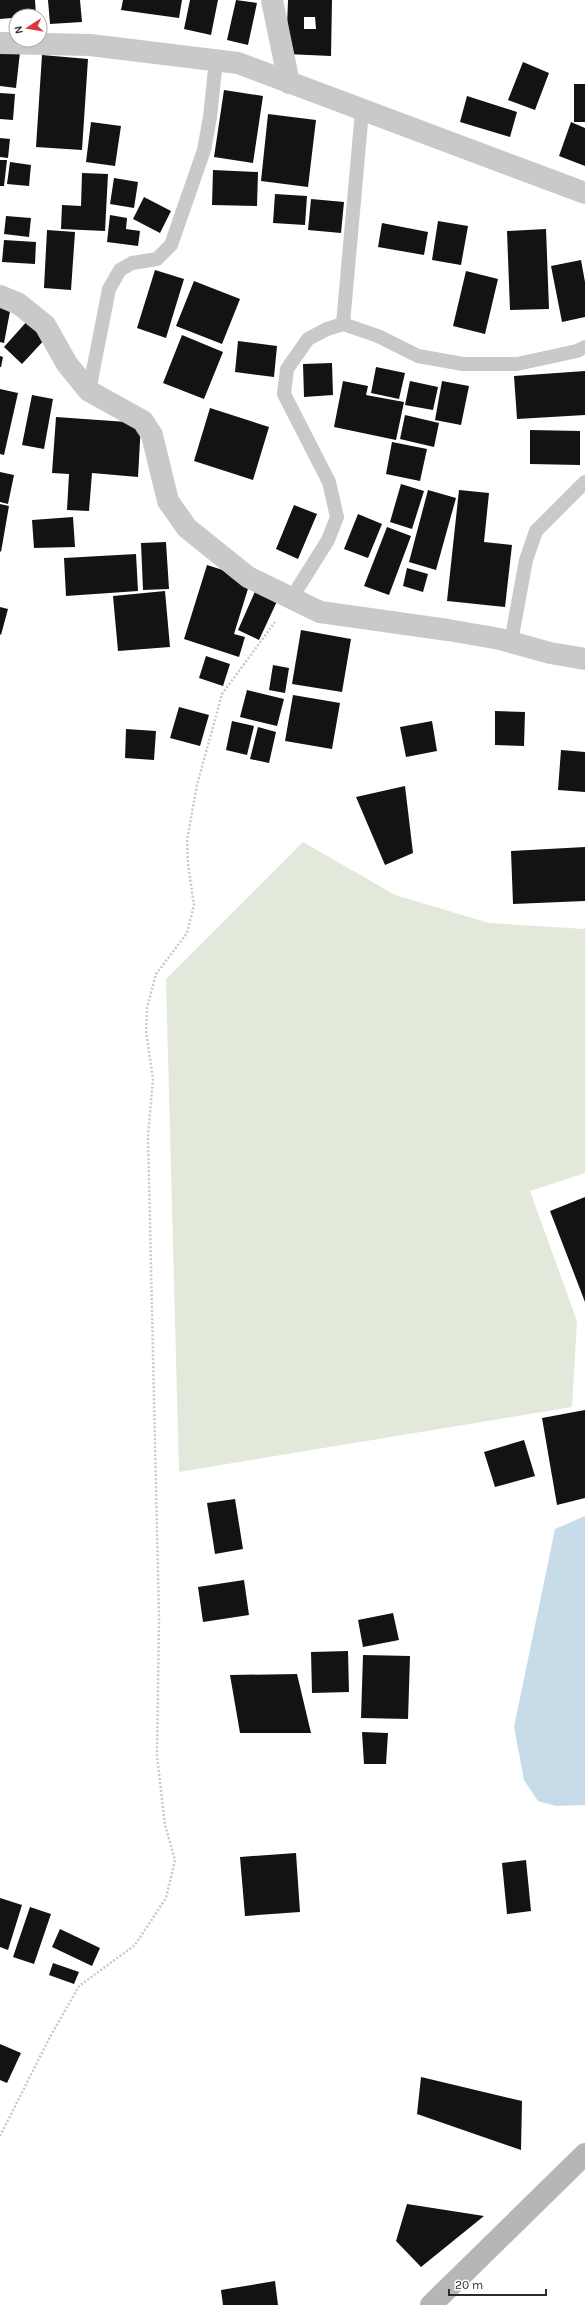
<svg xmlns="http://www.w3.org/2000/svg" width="585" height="2305" viewBox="0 0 585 2305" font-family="Karla,sans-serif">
<rect width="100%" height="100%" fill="#fff"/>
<path fill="#e2e9da" d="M303,842L395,895L489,923L585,929V1173L530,1191L577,1321L572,1407L179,1472L166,979Z"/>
<path fill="#c8dbe8" d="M585,1516V1805L556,1806L538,1801L524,1780L514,1727L555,1529Z"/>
<path fill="#131313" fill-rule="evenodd" d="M0,0H35L36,16L0,19Z
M48,0H80L82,22L50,24Z
M123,0H182L179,18L121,10Z
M190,0H218L211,35L184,29Z
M236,0L257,3L248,45L227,40Z
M288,0H332L331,56L286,54ZM304,17H315L316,29H304Z
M0,50L20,52L16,88L0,86Z
M42,55L88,59L82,150L36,147Z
M523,62L549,73L535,110L508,100Z
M574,84H585V122H574Z
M224,90L263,96L253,163L214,157Z
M0,93L15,94L13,120L0,119Z
M467,96L517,112L510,137L460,122Z
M268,114L316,120L308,187L261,181Z
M91,122L121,126L115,166L86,162Z
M571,122L585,128V166L559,156Z
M0,138L10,139L8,158L0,157Z
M0,160H7L4,186H0Z
M10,162L31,165L29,186L7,184Z
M213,170L258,172L257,206L212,205Z
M82,173L108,174L105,231L61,229L62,205L81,206Z
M114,178L138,182L134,208L110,204Z
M275,194L307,196L305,225L273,223Z
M144,197L171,211L160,233L133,219Z
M311,199L344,202L341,233L308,230Z
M110,215L127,218L126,229L140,231L138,246L107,242Z
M6,216L31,218L29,237L4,234Z
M438,221L468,226L461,265L432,260Z
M382,223L428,232L424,255L378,247Z
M546,229L549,309L510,310L507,231Z
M47,230L75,232L71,290L44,288Z
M4,240L36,242L35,264L2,262Z
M581,260L585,282V317L562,322L551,266Z
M155,270L184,279L166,338L137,328Z
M466,271L498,279L485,334L453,326Z
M194,281L240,299L222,344L176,326Z
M0,304L11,306L4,343L0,342Z
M29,319L48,336L22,364L4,347Z
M182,335L223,352L204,399L163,383Z
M238,341L277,346L274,377L235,372Z
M0,356L3,357L1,367H0Z
M332,363L333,395L304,397L303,364Z
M376,367L405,373L399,399L371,393Z
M585,371V415L517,419L514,376Z
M343,381L368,386L366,395L404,402L396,440L334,427Z
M410,381L438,387L433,410L405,405Z
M442,381L469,386L461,425L435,420Z
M0,389L18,393L4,455L0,454Z
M32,395L53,399L44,449L22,445Z
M210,408L269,427L253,480L194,461Z
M405,415L439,423L434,447L400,439Z
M56,417L141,423L138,477L92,473L89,511L67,510L69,474L52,473Z
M530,430L580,431V465L530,464Z
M392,442L427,449L420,481L386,474Z
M0,472L14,475L8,504L0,502Z
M401,484L424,491L412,529L390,522Z
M428,490L456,498L436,570L409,562Z
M459,490L489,493L484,542L512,545L505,607L447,601Z
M0,504L9,506L1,552L0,551Z
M294,505L317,514L298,559L276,549Z
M358,514L382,524L368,558L344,549Z
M73,517L75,547L34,548L32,520Z
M387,527L411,536L389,595L364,586Z
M166,542L169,589L143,590L141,543Z
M136,554L138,591L66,596L64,558Z
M207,565L251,579L234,634L245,637L239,657L184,639Z
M407,568L428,574L423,592L403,586Z
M257,587L279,597L259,640L238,630Z
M165,591L170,647L118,651L113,596Z
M0,607L8,609L1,635L0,634Z
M301,630L351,639L342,692L292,684Z
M206,656L230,664L223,686L199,678Z
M273,665L289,668L285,693L269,690Z
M247,690L284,699L277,726L240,717Z
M293,695L340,703L332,749L285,741Z
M179,707L209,715L200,746L170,738Z
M495,711L525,712L524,746L495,745Z
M232,721L254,726L247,755L226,750Z
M432,721L437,751L406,757L400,727Z
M258,727L276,732L269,763L250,759Z
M126,729L156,731L154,760L125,758Z
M561,750L585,752V792L558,790Z
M405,786L413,853L385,865L356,797Z
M585,847V901L513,904L511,851Z
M585,1197V1302L550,1211Z
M585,1410V1498L557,1505L542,1418Z
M524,1440L535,1476L495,1487L484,1452Z
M235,1499L243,1549L215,1554L207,1503Z
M244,1580L249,1615L203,1622L198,1587Z
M393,1613L399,1640L363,1647L358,1620Z
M348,1651L349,1692L312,1693L311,1652Z
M363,1655L410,1656L408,1719L361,1718Z
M297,1674L311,1733H240L230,1675Z
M362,1732L388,1733L386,1764H364Z
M296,1853L300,1912L245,1916L240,1857Z
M526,1860L531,1911L507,1914L502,1863Z
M0,1898L22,1905L8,1950L0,1947Z
M30,1907L51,1914L34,1964L13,1957Z
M60,1929L100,1948L92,1966L52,1947Z
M53,1963L79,1972L74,1984L49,1975Z
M0,2044L21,2053L7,2083L0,2080Z
M421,2077L522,2101L521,2150L417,2114Z
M407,2204L484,2216L421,2267L396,2241Z
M275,2281L278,2305H223L221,2290Z"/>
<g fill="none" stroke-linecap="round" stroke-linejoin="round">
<path stroke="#c9c9c9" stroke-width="2.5" stroke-dasharray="2 2" stroke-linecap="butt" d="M0,2136L50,2037L79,1986L135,1945L166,1898L175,1860L165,1825L157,1756L159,1618L148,1136L153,1079L146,1031L147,1008L156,974L187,933L194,905L188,864L187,840L197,785L222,694L275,622"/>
<path stroke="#c9c9c9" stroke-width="14" d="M343,324L378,336L418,356L463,364H517L577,351L585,347
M89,391L109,289L120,270L132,263L157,259L171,245L204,150L210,117L216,60
M291,599L328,540L337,517L329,482L284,394L287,369L308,339L327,329L343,324L362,111
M511,642L526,560L536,531L585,482"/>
<path stroke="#c9c9c9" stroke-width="22" d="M272,0L289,83
M0,43L90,45L238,63L585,193
M0,296L19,304L45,325L67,364L89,391L143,421L152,435L168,501L187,528L248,577L320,612L448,630L500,639L550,653L585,659"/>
<path stroke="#b6b6b6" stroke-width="22" d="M431,2305L585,2154"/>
</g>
<g transform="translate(28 28) rotate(258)"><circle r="19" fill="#ffffff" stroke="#ababab"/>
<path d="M0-3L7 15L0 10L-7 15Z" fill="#d73a45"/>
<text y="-6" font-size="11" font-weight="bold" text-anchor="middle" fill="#2c2c2c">N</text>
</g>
<path d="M449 2289v6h97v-6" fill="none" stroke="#2c2c2c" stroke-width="2"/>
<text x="455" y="2289" font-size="12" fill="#2c2c2c" stroke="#ffffff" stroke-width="3" paint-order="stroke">20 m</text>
</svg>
